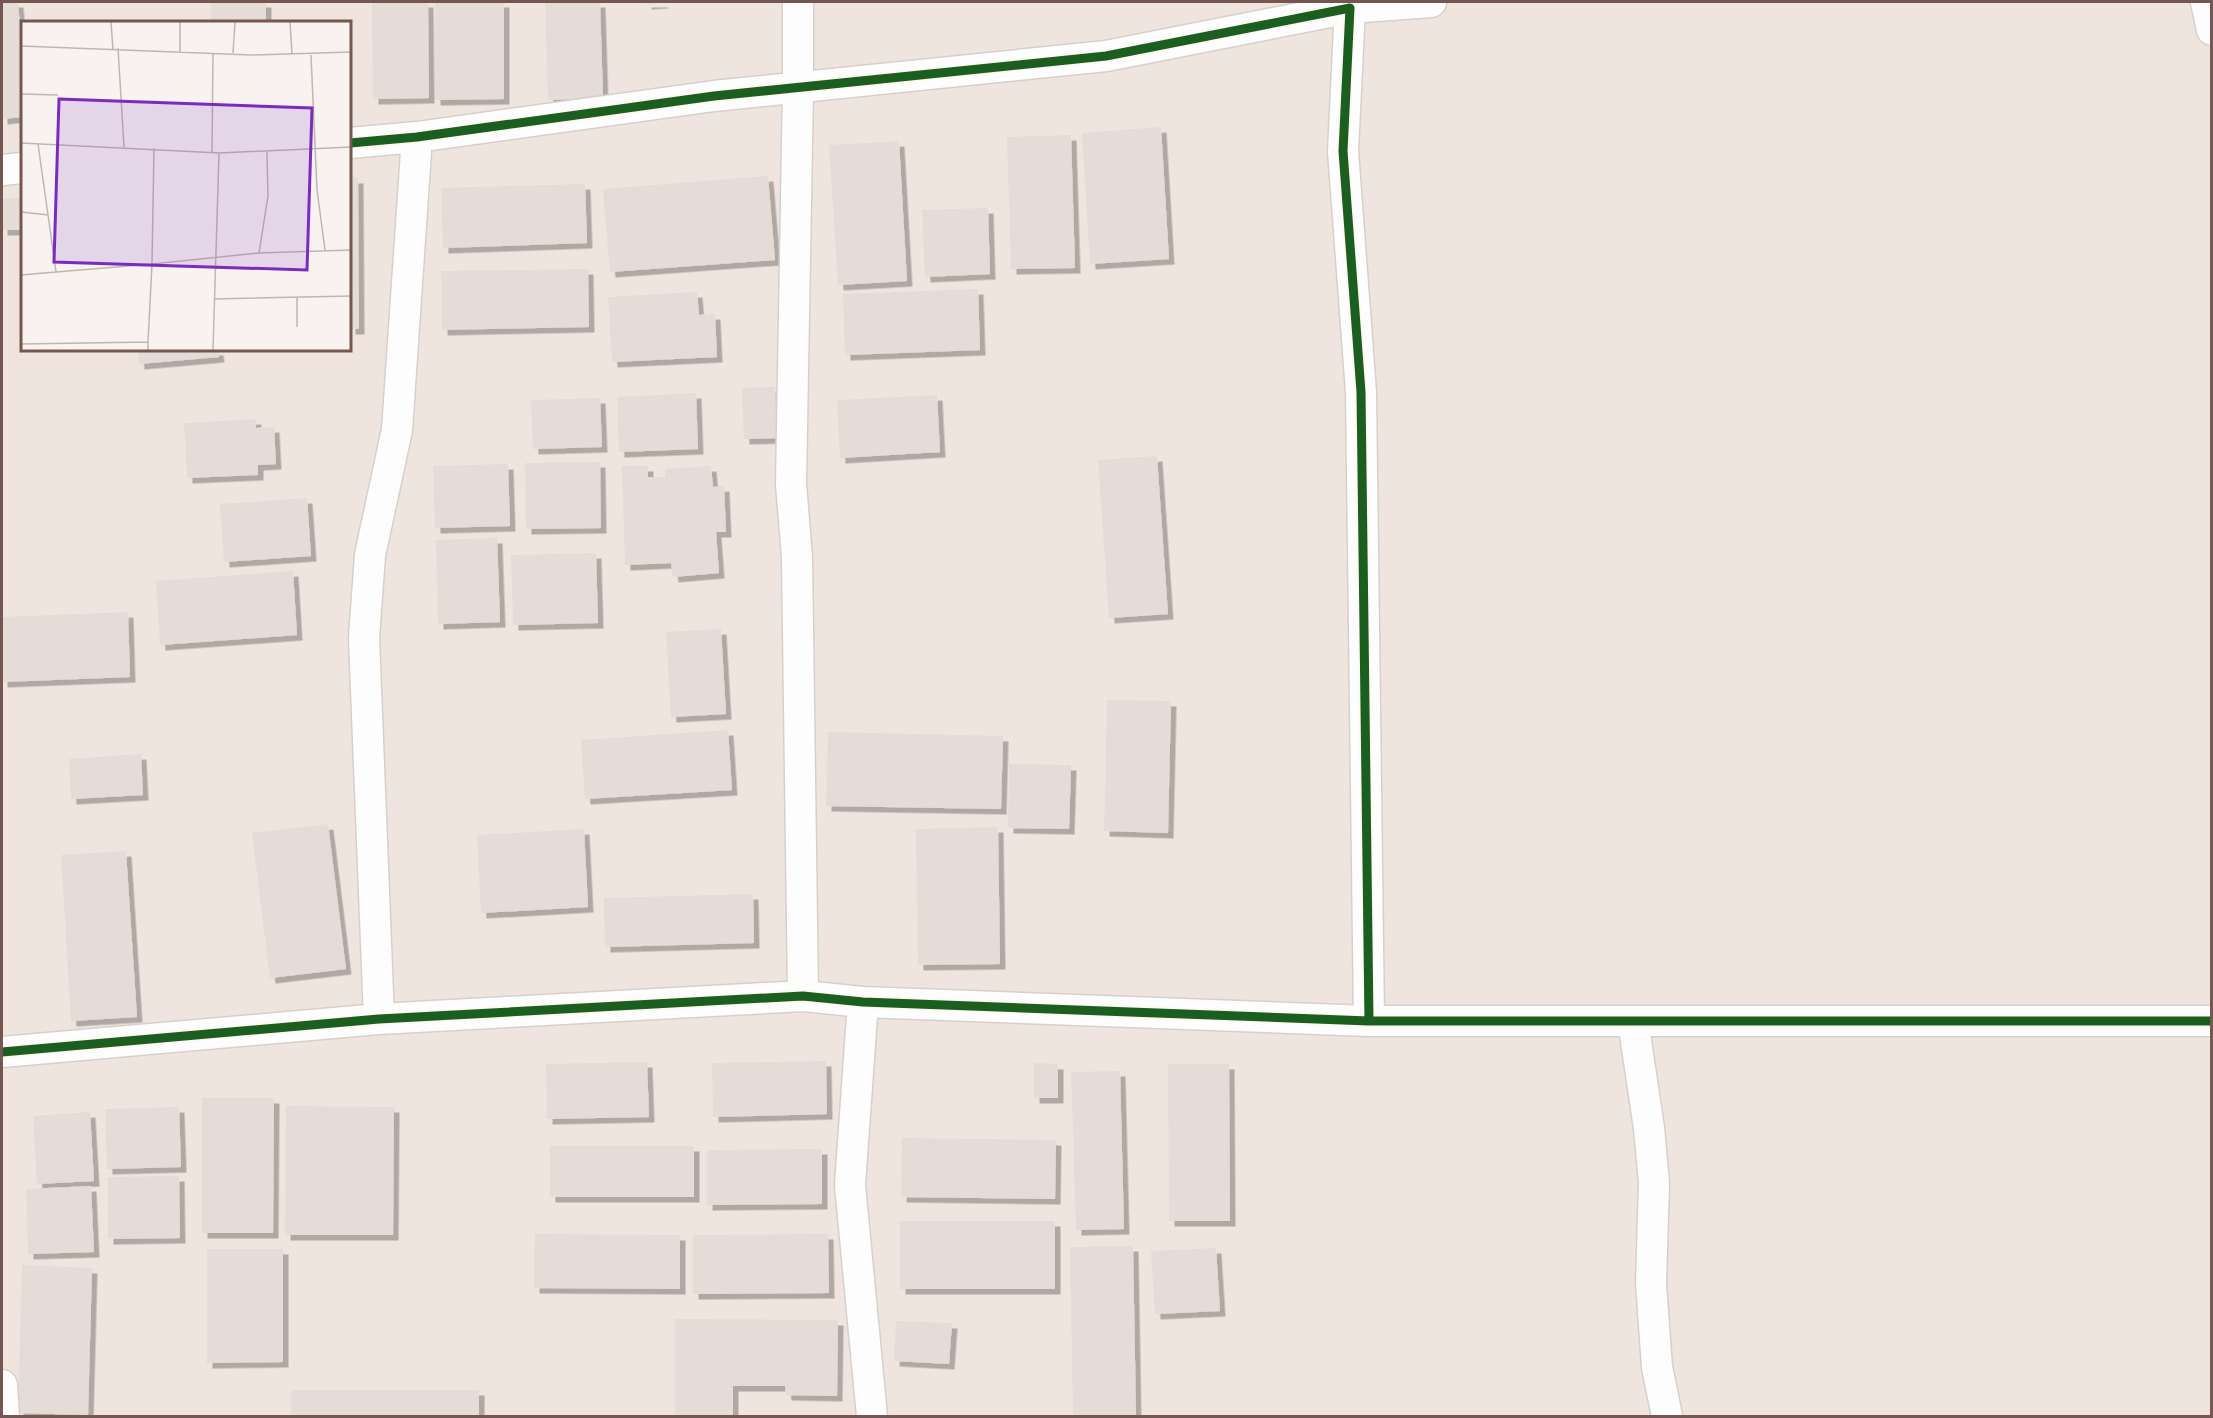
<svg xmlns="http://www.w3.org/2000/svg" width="2213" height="1418" viewBox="0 0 2213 1418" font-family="Manrope,sans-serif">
<defs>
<filter id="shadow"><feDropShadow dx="5.5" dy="5.5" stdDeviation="0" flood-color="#0004"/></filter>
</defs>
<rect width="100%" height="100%" fill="#f8f3f0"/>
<path fill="#f0e5de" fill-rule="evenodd" d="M2,2H2211V1416H2ZM22,22H350V350H22Z"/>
<path fill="#e5dbd7" filter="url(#shadow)" d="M2,2H18L22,51V117L2,119Z
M211,2H266V22H211Z
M372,2H428L429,98L373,99Z
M435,2H504V99L435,100Z
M545,2H600L603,98L548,100Z
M646,2H663V3L646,4Z
M1161,127L1169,259L1090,264L1082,133Z
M1071,135L1075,268L1011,269L1007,137Z
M899,141L907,281L838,285L829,145Z
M768,176L775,260L610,272L603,189Z
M350,178H358L359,329H350Z
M585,184L587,243L443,248L441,188Z
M22,198V230H2V199Z
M988,208L990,274L925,277L922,210Z
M588,269L589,327L442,330L441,271Z
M978,289L980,350L845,355L843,294Z
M697,292L699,315L715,314L717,357L612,362L608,297Z
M138,350H218L219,357L139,364Z
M775,387L777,438L744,439L742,388Z
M696,393L698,449L619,452L617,397Z
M937,395L940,452L840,458L837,400Z
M600,398L602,447L533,449L531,400Z
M256,419V428L274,427L276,464L258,465V475L187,478L184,423Z
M1157,456L1168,614L1109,618L1098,460Z
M600,462L601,528L526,529L525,463Z
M508,464L510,526L435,528L433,466Z
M622,466H648V477H665V469L711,466L713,487L724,486L726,532H716L719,573L673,577L671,563L625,565Z
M307,498L311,556L224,562L220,504Z
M497,538L500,622L438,624L436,540Z
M596,553L598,623L513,625L511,555Z
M293,571L297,635L160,645L156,581Z
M128,612L130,677L2,682V617Z
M721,629L726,714L671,717L666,632Z
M1107,700L1171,701L1168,833L1104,831Z
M728,730L732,790L585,799L581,740Z
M828,732L1003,736L1001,809L826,806Z
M141,754L143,795L71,799L69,759Z
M1009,764L1071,765L1069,829L1008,828Z
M328,824L346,969L270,978L252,833Z
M998,827L1000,964L918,965L916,829Z
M584,829L588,907L481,913L477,835Z
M126,851L137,1017L71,1021L61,855Z
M753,894L754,943L605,947L604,898Z
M826,1061L827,1114L713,1117L712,1063Z
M647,1062L649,1117L547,1119L546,1064Z
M1034,1063L1058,1064V1098H1034Z
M1168,1064H1229L1230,1221H1169Z
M1120,1071L1124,1229L1076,1230L1071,1072Z
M202,1098H274L273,1233H202Z
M286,1106L394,1107L393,1235H285Z
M179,1107L181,1167L107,1169L105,1109Z
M90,1112L94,1181L37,1184L33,1116Z
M902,1138L1056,1140L1055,1199L901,1197Z
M550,1146H694V1197H550Z
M822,1149V1204L707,1205V1150Z
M179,1176L180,1238L108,1239V1177Z
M91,1186L94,1252L28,1254L26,1189Z
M900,1221H1055V1289H900Z
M535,1234L680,1235V1289L534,1288Z
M828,1234L829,1293L693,1294V1235Z
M1133,1246L1136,1415L1073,1416L1070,1247Z
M1216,1248L1220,1311L1155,1314L1151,1251Z
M207,1249H283V1362L207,1363Z
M22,1265L92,1268L88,1415L18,1413Z
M675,1319L838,1320L837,1396L786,1395L785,1386H733V1416H675Z
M896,1321L952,1323L949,1364L894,1361Z
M291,1390H479V1416H291Z"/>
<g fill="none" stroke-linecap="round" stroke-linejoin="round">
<defs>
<path id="minor" d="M798,2V88L791,484L797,557L803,996
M1351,2L1350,8L1431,2
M2206,2L2212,30
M350,143L417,137L714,96L1106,56L1350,8L1343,151L1361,392L1369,1021
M2,170L22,168
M863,1002L850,1185L872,1416
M379,1019L364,638L370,555L397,430L417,137
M1633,1021L1649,1128L1654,1183L1651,1284L1657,1367L1667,1416
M2,1052L379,1019L803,996L863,1002L1369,1021H2212
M2,1385L4,1416"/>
</defs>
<use href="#minor" stroke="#d7cfcc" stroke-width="33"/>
<use href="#minor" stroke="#fefdfd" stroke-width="30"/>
<defs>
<path id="cycleway" d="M350,143L417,137L714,96L1106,56L1350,8L1343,151L1361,392L1369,1021
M2,1052L379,1019L803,996L863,1002L1369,1021H2212"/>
</defs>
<use href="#cycleway" stroke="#fef8f3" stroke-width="13"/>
<use href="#cycleway" stroke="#1b5e20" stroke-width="9"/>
</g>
<g transform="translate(21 21)">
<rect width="330" height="330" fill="#f8f3f0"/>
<path fill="none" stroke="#c4b4b0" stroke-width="1.5" d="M90,1L92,29M159,1V31M269,1L271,33M0,25L230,34L330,31M97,27L103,126M212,32L214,1M290,34L296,169L304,229M0,73L37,74M0,122L198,132L330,126M17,123L27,194M133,127L131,243L238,232L330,229M191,131L192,32M0,191L27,194L35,251L0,254M238,232L247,175L246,131M35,251L131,243L127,321M193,278L330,275M276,306V276M0,323L127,321V329M192,329L198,132"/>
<path fill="#7b2cbf" fill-opacity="0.15" stroke="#7b2cbf" stroke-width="3" d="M38,78L291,87L286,249L33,241Z"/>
<rect width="330" height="330" fill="none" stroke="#765650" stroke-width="3"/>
</g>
<rect width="2213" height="1418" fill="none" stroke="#765650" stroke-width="6"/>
</svg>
